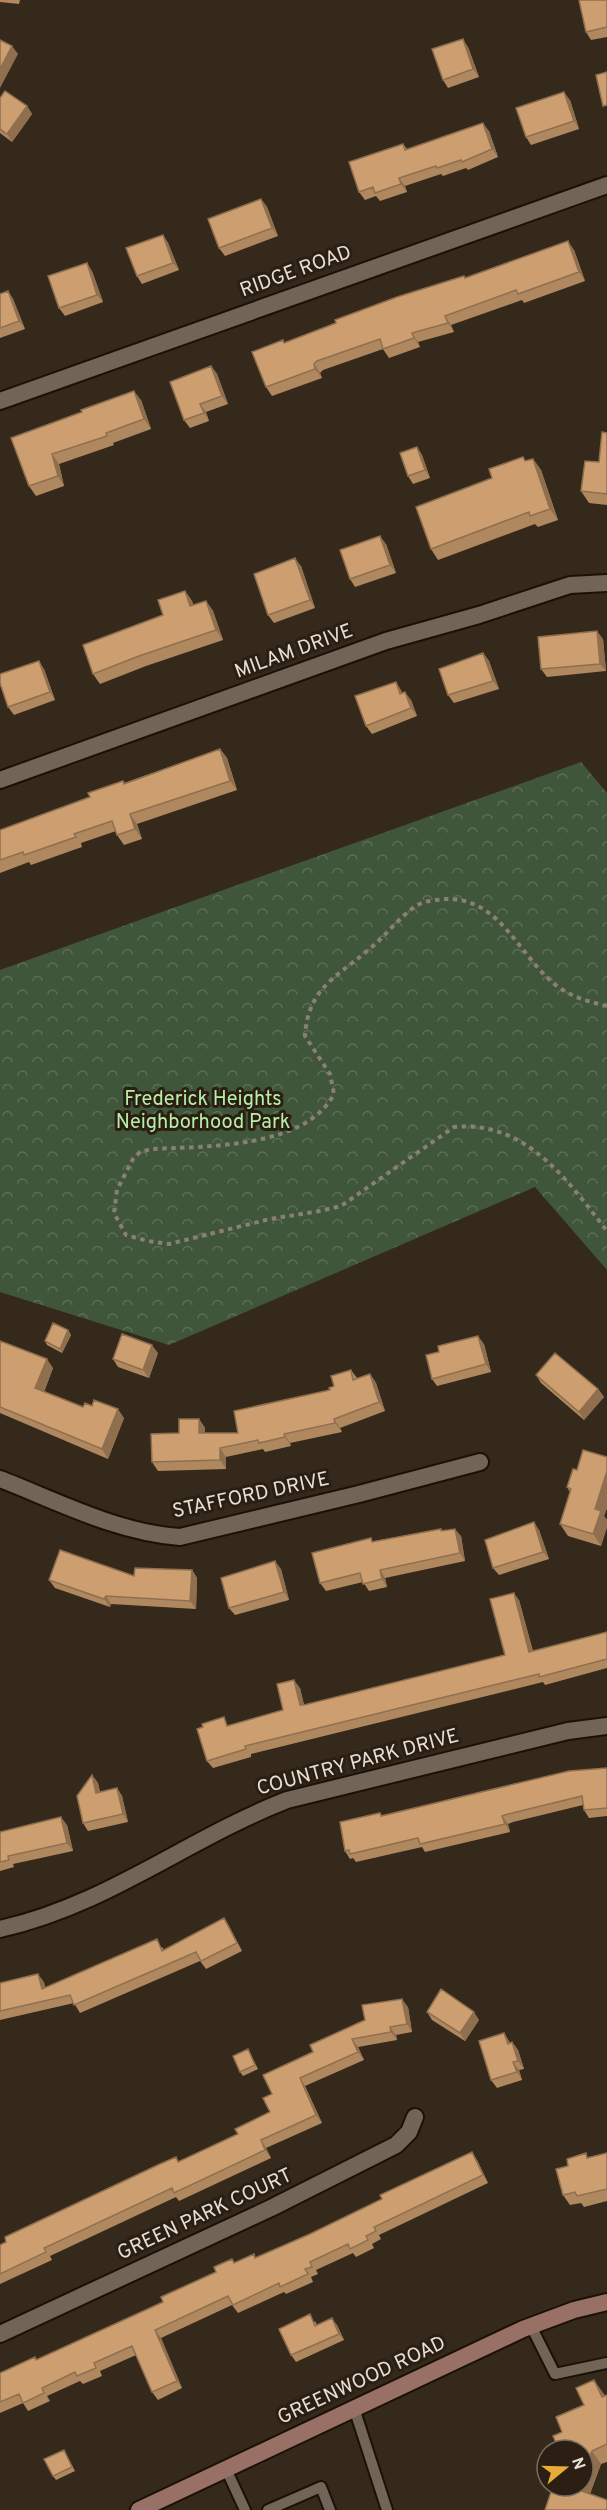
<svg xmlns="http://www.w3.org/2000/svg" width="607" height="2510" viewBox="0 0 607 2510" font-family="Overpass,sans-serif">
<defs>
<pattern id="park-crowns" width="20" height="18" patternUnits="userSpaceOnUse" patternTransform="scale(1.5)"><rect width="20" height="18" fill="#40563a"/><path d="M2 6a3 3 0 1 1 6 0M12 15a3 3 0 1 1 6 0" fill="none" stroke="#5c6e56"/></pattern>
</defs>
<rect width="100%" height="100%" fill="#35291c"/>
<path fill="url(#park-crowns)" d="M581,762L607,793V1270L535,1187L169,1345L0,1292V970Z"/>
<g fill="none" stroke-linecap="round" stroke-linejoin="round">
<defs>
<path id="service" d="M531,2326L555,2374L607,2363
M354,2408L387,2510
M226,2469L245,2510
M268,2510L321,2487L330,2510"/>
<path id="minor" d="M0,401L607,185
M0,780L386,641L479,615L570,585L607,583
M0,1479C57,1501 118,1533 180,1537L359,1494L480,1462
M0,1929C107,1905 187,1839 287,1800L568,1731L607,1726
M0,2334L271,2208L396,2145L409,2132L415,2117"/>
<path id="secondary" d="M139,2510L523,2329L574,2310L607,2302"/>
</defs>
<use href="#service" stroke="#1c1106" stroke-width="14"/>
<use href="#minor" stroke="#1c1106" stroke-width="20"/>
<use href="#secondary" stroke="#1c1106" stroke-width="20"/>
<path stroke="#897f74" stroke-width="4" stroke-dasharray="4.5 4.5" stroke-linecap="butt" d="M607,1006C589,1002 572,997 557,986C519,957 501,898 447,899C437,900 425,900 416,906C398,918 384,938 366,952C333,979 308,990 305,1036L330,1074L334,1094C305,1149 206,1146 152,1149L140,1152L133,1159L117,1190L114,1213L126,1235L148,1241L169,1244L270,1219L320,1211L341,1206L454,1127C526,1120 568,1181 607,1231"/>
<use href="#service" stroke="#726456" stroke-width="10"/>
<use href="#minor" stroke="#726456" stroke-width="16"/>
<use href="#secondary" stroke="#997065" stroke-width="16"/>
</g>
<path fill="#af8860" d="M0,0H20L19,4L0,2Z
M607,0V37L591,40L586,32Z
M468,47L479,77L448,88L443,80Z
M0,98L27,106L32,114L12,142L0,133Z
M570,100L579,129L531,145L526,137Z
M489,131L498,157L468,170L466,168L443,176L441,174L405,186L407,192L380,201L376,196L365,200L359,192L403,144L407,149Z
M261,199L267,207L278,236L225,256L219,248Z
M163,235L168,243L179,270L142,284L137,276Z
M574,250L585,281L524,303L522,300L451,325L454,332L418,342L420,347L389,358L383,349L323,370L320,373L322,378L272,396L266,387L285,343L465,278Z
M92,271L103,302L65,316L59,308Z
M8,291L13,299L25,329L0,338V294Z
M211,366L217,374L228,404L206,412L209,421L190,428L184,420Z
M141,400L151,429L113,443L114,445L59,464L64,486L36,496L29,486L11,438Z
M607,433V505L589,503L581,491L599,462Z
M417,447L422,455L430,478L413,484L408,476Z
M533,459L541,470L558,520L538,527L535,524L438,560L431,549L492,478L526,461Z
M386,544L396,573L355,587L350,579Z
M301,566L315,608L274,623L268,615Z
M185,591L192,601L193,605L206,601L213,611L223,640L146,666L100,684L93,674L163,615Z
M603,639L606,671L547,677L541,669Z
M483,653L489,661L499,689L454,703L448,695Z
M44,669L55,700L14,715L8,707L0,685V674Z
M396,682L402,693L411,700L417,716L372,734L366,726Z
M220,749L227,758L237,790L137,824L142,839L124,845L117,835L116,831L81,843L82,847L31,865L29,862L0,873V830L90,797L123,781L124,783Z
M68,1330L71,1335L62,1353L47,1345L45,1341Z
M0,1341L53,1368L44,1392L83,1407L124,1418L108,1459L0,1413Z
M484,1344L491,1372L437,1386L432,1379L439,1352Z
M158,1353L149,1378L118,1367L113,1359Z
M351,1370L357,1378L370,1374L376,1383L385,1411L340,1428L342,1432L290,1443L291,1446L265,1452L263,1449L226,1457V1469L158,1471L152,1462L179,1433L199,1419L205,1428V1433H238L330,1390Z
M536,1375L598,1389L604,1397L584,1420L541,1383Z
M607,1457V1508L604,1516L607,1520V1527L601,1546L568,1536L560,1524L570,1492L567,1487L577,1470Z
M441,1529L442,1531L461,1536L465,1561L385,1578L387,1587L369,1591L363,1582L326,1591L320,1583L374,1541Z
M539,1530L549,1559L499,1575L493,1568Z
M281,1569L289,1600L235,1615L229,1608Z
M192,1570L197,1578L196,1609L111,1604L110,1607L55,1588L49,1580L134,1576Z
M519,1600L533,1651L607,1632V1668L545,1685L543,1682L251,1754V1757L213,1768L207,1761L203,1727L230,1725L283,1710L300,1688L304,1705L505,1655Z
M607,1768V1816L589,1818L584,1810L583,1805L513,1822L508,1824L510,1832L425,1852L422,1847L356,1862L353,1858L350,1859L345,1851L380,1813L382,1816Z
M92,1775L98,1783L100,1792L117,1788L122,1796L128,1822L88,1831L83,1823Z
M67,1825L73,1851L13,1864L14,1867L0,1871V1832Z
M224,1918L229,1926L242,1951L206,1969L200,1961L80,2013L74,2003L0,2020V1983L44,1982L45,1988L162,1947L164,1950Z
M408,2007L412,2032L396,2035L397,2040L358,2047L364,2060L305,2086L322,2123L266,2148L271,2158L179,2201L176,2197L50,2256L52,2260L0,2284V2245L238,2134L270,2112L272,2094L263,2075Z
M427,2012L479,2020L465,2041L432,2020Z
M504,2033L510,2043L512,2042L518,2050L524,2069L519,2070L522,2080L497,2088L491,2080Z
M248,2049L258,2069L243,2076L240,2072Z
M607,2153V2201L584,2207L581,2203L570,2205L563,2195L568,2166L589,2157Z
M477,2160L488,2183L379,2235L381,2239L372,2244L374,2248L356,2257L353,2253L316,2270L318,2274L311,2277L313,2282L286,2294L284,2292L238,2313L232,2305L161,2338L182,2388L158,2400L152,2392L136,2355L100,2371L102,2376L83,2384L80,2381L47,2396L50,2401L28,2411L23,2403L0,2413V2373L35,2357L37,2360L163,2302L216,2272L232,2259L235,2263L256,2258Z
M315,2321L317,2325H337L344,2340L296,2362L291,2355Z
M604,2394L605,2396L607,2395V2462L601,2464L590,2494L545,2510L583,2486L562,2432L584,2405Z
M66,2454L75,2471L56,2480L53,2476Z"/>
<path fill="#8f6f4e" d="M463,39L468,47L479,77L473,69Z
M12,46L18,54L0,88V69Z
M564,92L570,100L579,129L574,121Z
M27,106L32,114L12,142L7,134Z
M483,123L489,131L498,157L492,149Z
M399,178L405,186L407,192L401,184Z
M261,199L267,207L278,236L272,228Z
M163,235L168,243L179,270L173,263Z
M568,241L574,250L585,281L579,272Z
M87,263L92,271L103,302L97,295Z
M8,291L13,299L25,329L19,321Z
M445,316L451,325L454,332L448,323Z
M412,333L418,342L420,347L414,338Z
M314,364L320,373L322,378L315,369Z
M211,366L217,374L228,404L222,396Z
M134,391L141,400L151,429L144,419Z
M200,404L206,412L209,421L204,413Z
M417,447L422,455L430,478L425,470Z
M52,454L59,464L64,486L58,476Z
M533,459L541,470L558,520L550,509Z
M380,536L386,544L396,573L390,565Z
M295,558L301,566L315,608L310,600Z
M185,591L192,601L197,616L190,606Z
M206,601L213,611L223,640L216,630Z
M597,631L603,639L606,671L600,664Z
M483,653L489,661L499,689L493,681Z
M39,661L44,669L55,700L50,692Z
M396,682L401,690L405,702L400,694Z
M405,692L411,700L417,716L411,708Z
M220,749L227,758L237,790L230,781Z
M130,814L137,824L142,839L135,829Z
M68,1330L71,1335L62,1353L60,1349Z
M478,1336L484,1344L491,1372L486,1364Z
M152,1345L158,1353L149,1378L143,1370Z
M47,1359L53,1368L42,1397L35,1388Z
M370,1374L376,1383L385,1411L379,1402Z
M598,1389L604,1397L584,1420L579,1412Z
M118,1409L124,1418L108,1459L102,1449Z
M199,1419L205,1428V1442L199,1433Z
M334,1419L340,1428L342,1432L335,1423Z
M284,1434L290,1443L291,1446L285,1437Z
M220,1448L226,1457V1469L220,1460Z
M607,1471V1508L604,1516L607,1520V1527L601,1546L593,1534L595,1509Z
M534,1522L539,1530L549,1559L543,1552Z
M455,1529L461,1536L465,1561L460,1553Z
M275,1561L281,1569L289,1600L284,1592Z
M192,1570L197,1578L196,1609L190,1601Z
M380,1570L385,1578L387,1587L382,1579Z
M514,1593L519,1600L535,1660L529,1652Z
M106,1596L111,1604L110,1607L104,1599Z
M294,1680L300,1688L306,1713L300,1705Z
M92,1775L98,1783L102,1801L96,1793Z
M117,1788L122,1796L128,1822L123,1814Z
M502,1816L508,1824L510,1832L505,1824Z
M61,1817L67,1825L73,1851L67,1843Z
M224,1918L229,1926L242,1951L237,1943Z
M38,1974L44,1982L47,1997L42,1989Z
M402,1999L408,2007L412,2032L407,2024Z
M474,2012L479,2020L465,2041L460,2033Z
M390,2027L396,2035L397,2040L391,2032Z
M504,2033L509,2041L513,2052L508,2044Z
M352,2039L358,2047L364,2060L358,2052Z
M512,2042L518,2050L524,2069L518,2061Z
M513,2062L519,2070L522,2080L517,2072Z
M300,2078L305,2086L322,2123L316,2115Z
M261,2140L266,2148L271,2158L265,2150Z
M472,2152L477,2160L488,2183L483,2175Z
M332,2318L337,2325L344,2340L339,2334Z
M155,2330L161,2338L182,2388L177,2381Z
M594,2380L604,2394L607,2401L602,2397Z
M592,2451L601,2464L586,2503L576,2489L577,2486H583V2472Z"/>
<path fill="#cc9e70" stroke="#8f6f4e" stroke-width="1.5" d="M579,0H607V27L586,32Z
M463,39L473,69L443,80L432,49Z
M0,40L12,46L0,69Z
M607,72V105L603,106L596,75Z
M5,91L27,106L7,134L0,129V98Z
M564,92L574,121L526,137L516,108Z
M483,123L492,149L462,162L461,160L437,168L436,166L399,178L401,184L375,193L373,187L359,192L349,162L403,144L405,150Z
M261,199L272,228L219,248L208,219Z
M163,235L173,263L137,276L126,248Z
M568,241L579,272L518,294L516,290L445,316L448,323L412,333L414,338L383,349L380,339L317,361L314,364L315,369L266,387L252,352L283,340L284,343L336,323L335,320L397,297L464,276L465,278Z
M87,263L97,295L59,308L48,276Z
M8,291L19,321L0,328V294Z
M211,366L222,396L200,404L204,413L184,420L170,382Z
M134,391L144,419L106,433L107,436L52,454L58,476L29,486L11,438L82,412L81,410Z
M602,432L607,433V494L581,491L585,461L599,462Z
M417,447L425,470L408,476L400,453Z
M523,457L525,461L533,459L550,509L530,516L529,512L431,549L416,507L492,478L489,469Z
M380,536L390,565L350,579L340,550Z
M295,558L310,600L268,615L254,574Z
M185,591L190,606L206,601L216,630L139,656L93,674L83,645L163,615L158,600Z
M597,631L600,664L541,669L538,637Z
M483,653L493,681L448,695L439,669Z
M39,661L50,692L8,707L0,683V674Z
M396,682L400,694L405,692L411,708L366,726L355,696Z
M220,749L230,781L130,814L135,829L117,835L112,821L74,834L76,837L24,855L23,852L0,860V830L90,797L88,793L123,781L124,784Z
M53,1323L68,1330L60,1349L45,1341Z
M122,1334L152,1345L143,1370L113,1359Z
M478,1336L486,1364L432,1379L426,1355L439,1352L438,1346Z
M0,1341L47,1359L35,1388L83,1407L85,1403L92,1406L94,1400L118,1409L102,1449L0,1407Z
M555,1353L598,1389L579,1412L536,1375Z
M351,1370L353,1380L370,1374L379,1402L334,1419L335,1423L284,1434L285,1437L259,1443L258,1440L220,1448V1460L152,1462L151,1434L179,1433V1419H199V1433H238L234,1411L330,1390L329,1388L334,1386L331,1376Z
M583,1450L607,1457V1471L595,1509L601,1511L593,1534L560,1524L571,1489L567,1487L573,1469L577,1470Z
M534,1522L543,1552L493,1568L485,1540Z
M441,1529V1531L455,1529L460,1553L380,1570L382,1579L363,1584L360,1573L320,1583L312,1553L371,1538L372,1542Z
M60,1550L134,1576L135,1568L192,1570L190,1601L106,1596L104,1599L49,1580Z
M275,1561L284,1592L229,1608L221,1578Z
M514,1593L529,1652L607,1632V1659L539,1677V1674L245,1746L246,1749L207,1761L197,1729L203,1727L202,1724L224,1717L227,1726L283,1710L277,1684L294,1680L300,1705H304L505,1655L490,1599Z
M607,1768V1808L584,1810L582,1796L508,1814L502,1816L505,1824L420,1844L418,1838L350,1854L349,1850L345,1851L340,1822L380,1813L381,1816L569,1771Z
M92,1775L96,1793L117,1788L123,1814L83,1823L77,1796Z
M61,1817L67,1843L8,1856L9,1860L0,1862V1832Z
M224,1918L237,1943L201,1961L196,1952L74,2005L70,1995L0,2011V1983L38,1974L42,1989L157,1939L162,1951Z
M441,1989L474,2012L460,2033L427,2012Z
M402,1999L407,2024L390,2027L391,2032L352,2039L358,2052L300,2078L316,2115L261,2140L265,2150L174,2193L172,2188L44,2248L46,2252L0,2274V2245L6,2242L5,2237L160,2164L176,2157L178,2162L238,2134L235,2129L270,2112L263,2098L272,2094L263,2075L313,2052L310,2045L365,2020L362,2005Z
M504,2033L508,2044L512,2042L518,2061L513,2062L517,2072L491,2080L479,2041Z
M248,2049L255,2065L240,2072L233,2056Z
M472,2152L483,2175L374,2227L376,2231L366,2236L368,2240L350,2249L348,2244L310,2262L312,2267L305,2269L308,2274L280,2287L279,2283L233,2305L228,2296L155,2330L177,2381L152,2392L132,2346L94,2363L96,2368L77,2376L75,2372L42,2388L44,2393L23,2403L19,2394L0,2402V2373L35,2357L36,2360L163,2302L161,2297L216,2272L214,2267L232,2259L234,2263L254,2254L255,2258L310,2234L382,2199L380,2195Z
M586,2153L587,2158L607,2153V2189L577,2196L575,2192L563,2195L556,2169L568,2166L567,2159Z
M310,2314L315,2326L332,2318L339,2334L291,2355L279,2329Z
M594,2380L602,2397L607,2395V2444L592,2451L583,2472V2450H559L553,2436L562,2432L556,2417L584,2405L576,2388Z
M64,2450L72,2467L53,2476L44,2459Z
M553,2486H577L576,2489L607,2500V2510H545Z"/>
<g text-anchor="middle" dominant-baseline="central" stroke-width="6" stroke-linejoin="round" paint-order="stroke">
<g font-size="20" fill="#e7dfd6" stroke="#2b1f13">
<text transform="translate(296 272) rotate(-20)">RIDGE ROAD</text>
<text transform="translate(294 652) rotate(-20)">MILAM DRIVE</text>
<text transform="translate(251 1496) rotate(-12)">STAFFORD DRIVE</text>
<text transform="translate(358 1763) rotate(-15)">COUNTRY PARK DRIVE</text>
<text transform="translate(205 2215) rotate(-25)">GREEN PARK COURT</text>
<text transform="translate(362 2381) rotate(-25)">GREENWOOD ROAD</text>
</g>
<g font-size="20" fill="#b6efa7" stroke="#2b1f13">
<text x="203" y="1100">Frederick Heights<tspan x="203" dy="23">Neighborhood Park</tspan></text>
</g>
</g>
<g transform="translate(565 2468) rotate(71)"><circle r="28" fill="#2b1f13" stroke="#766c61" stroke-width="1.5"/>
<path d="M0-4.5L10 22L0 15L-10 22Z" fill="#e8ab37"/>
<text y="-9" font-size="16" font-weight="bold" text-anchor="middle" fill="#e7dfd6">N</text>
</g>
</svg>
